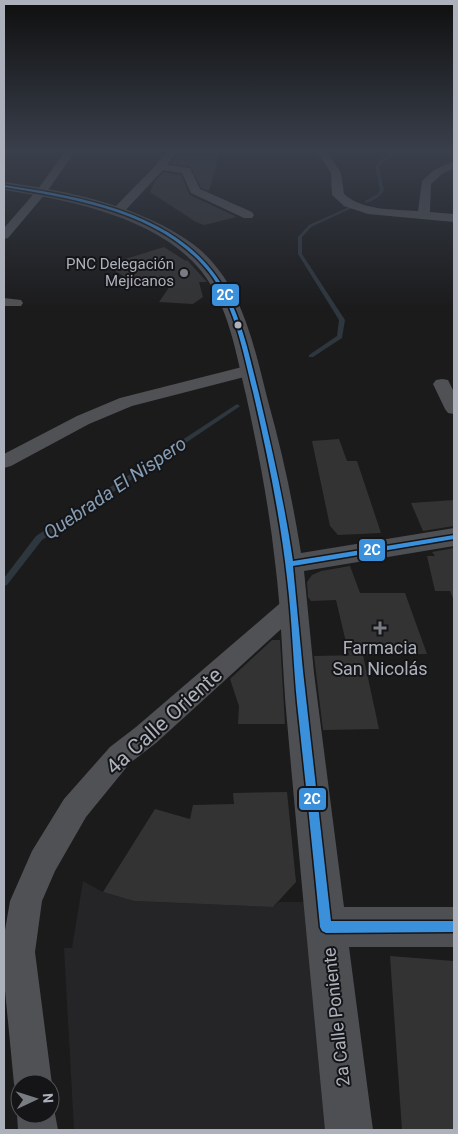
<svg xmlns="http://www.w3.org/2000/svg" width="458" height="1134" viewBox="0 0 458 1134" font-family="Roboto,sans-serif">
<rect width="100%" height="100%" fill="#1b1b1c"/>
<path fill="#252528" d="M83,881L103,892L134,901L273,907L279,902H306L326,1130H74L64,948H72Z"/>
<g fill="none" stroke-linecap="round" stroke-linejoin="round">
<path fill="#2e363e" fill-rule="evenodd" d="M401,150H405L382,162L379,167L384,190C380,197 372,202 365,203V201L378,194L380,190L375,167L380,160Z
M349,207L352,208L311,227L302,237V254L345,320L342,338L313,357H309V355L337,336L339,320L298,254V237L309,225Z
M237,404L240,406L239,407L42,540L7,585L4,586V578L36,536Z"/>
</g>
<path fill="#333334" d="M180,150L220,152L209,191L201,188L190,166L170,164Z
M164,172L181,175L190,195L237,217L204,225L196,222L150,192L155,181Z
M164,247L186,261L187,260L207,282H199L203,297L193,304L159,302L172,283L136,284L106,265Z
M339,439L347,461H357L381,533L338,535L330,526L312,441Z
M454,500V526L423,531L411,503Z
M454,548V601L450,591H435L427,556H435L432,552Z
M350,566L360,593H405L427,654L349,655L336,600L311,601L308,597L307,582L312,575L321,571Z
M272,640H280L285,724H238L239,706L230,679Z
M363,655L379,729L323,730L314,656Z
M287,792L296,882L273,907L134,901L103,892L155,809L190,819L193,805L234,804L233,793Z
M390,956L454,961V1130H402Z"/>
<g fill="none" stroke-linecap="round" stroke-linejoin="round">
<path fill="#4f5155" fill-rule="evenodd" d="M66,150H76L46,193L8,238L4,239V228L38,189Z
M168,150H178L167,165L190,168L200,189L252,212L254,215L252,218H244L191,193L182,173L163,170L121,215H113L111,212L113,209L156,165Z
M316,150H326L341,173L344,194C363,211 393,209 418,211L422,181L434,170L454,161V168L442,174L431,184L430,212L454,214V222L368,214L344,206L332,195L331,173Z
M4,298L21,300L23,303L21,306H4Z
M250,365L256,366L258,370L256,374L132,406L89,424L11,466L4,468V454L77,416L120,398Z
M442,379L448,380L454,392V414L448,413L445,409L433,384L436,380Z
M293,597L301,599L305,605L301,611L156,743L130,763L86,817L55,871L42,901L35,952L52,1084L50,1089V1084H20V1097L14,1084L4,980V936L10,901L32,851L64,799L110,747L136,727L285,599Z
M50,1101L55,1114L58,1130H18L17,1114L20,1106V1114H50Z"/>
<path fill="#4e4f53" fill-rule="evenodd" d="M4,182C68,191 139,205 193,244C242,281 254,346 268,401C282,451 293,502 301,553L454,528V546L304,571L314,673L344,907H454V947H349L373,1130H325C312,994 299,857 287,721C282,668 282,615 275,562C269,506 258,450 246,395C236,353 229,307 202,272C158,217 69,200 4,190Z"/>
<defs>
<path id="bus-1" d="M4,185C83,197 182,213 225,290C243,322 250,359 259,394C272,449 285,505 293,561L454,535V539L293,566L303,671L331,921H454V932L326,933L322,931L320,927C313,852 305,778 297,703C293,661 292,619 287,578C280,515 267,453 253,392C242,348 234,298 202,264C154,211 71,198 4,187Z"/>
</defs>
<use href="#bus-1" stroke="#151518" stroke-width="3"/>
<use href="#bus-1" fill="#3a90db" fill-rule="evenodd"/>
</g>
<linearGradient id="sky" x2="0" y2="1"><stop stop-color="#0f0f0f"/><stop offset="0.49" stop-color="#393f4b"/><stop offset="1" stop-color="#393f4b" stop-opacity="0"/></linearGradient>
<rect width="458" height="308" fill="url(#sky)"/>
<g fill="#7a7c84" stroke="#151518" stroke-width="2">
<circle cx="184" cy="273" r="5"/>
<path d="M377.5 620.5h5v5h5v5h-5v5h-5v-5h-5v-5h5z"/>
</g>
<circle fill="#adb1bc" stroke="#151518" stroke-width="2" cx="238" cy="325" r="4.5"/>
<g text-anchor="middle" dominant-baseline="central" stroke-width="4" stroke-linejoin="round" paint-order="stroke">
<g font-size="15" fill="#adb1bc" stroke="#151518" text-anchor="end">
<text x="174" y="264">PNC Delegación<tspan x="174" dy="17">Mejicanos</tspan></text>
</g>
<g font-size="18" fill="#adb1bc" stroke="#151518">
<text x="380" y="647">Farmacia<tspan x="380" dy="21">San Nicolás</tspan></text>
</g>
<g font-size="18" fill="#adb1bc" stroke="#151518">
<text transform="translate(336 1017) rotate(-96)">2a Calle Poniente</text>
</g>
<g font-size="19" font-style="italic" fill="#869eb5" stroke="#151518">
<text transform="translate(115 488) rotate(-34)">Quebrada El Nispero</text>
</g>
<g font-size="21" fill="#adb1bc" stroke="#151518">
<text transform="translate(164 721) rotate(-42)">4a Calle Oriente</text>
</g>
</g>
<g stroke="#151518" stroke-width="2">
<rect x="211" y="283" width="29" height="24" rx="5" fill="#3a90db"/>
<rect x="358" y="538" width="28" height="24" rx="5" fill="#3a90db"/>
<rect x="298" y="787" width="29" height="24" rx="5" fill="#3a90db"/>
</g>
<g font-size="14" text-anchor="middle" font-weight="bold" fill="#fff">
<text x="225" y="300">2C</text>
<text x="372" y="555">2C</text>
<text x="312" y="804">2C</text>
</g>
<rect width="458" height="1134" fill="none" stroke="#adb1bc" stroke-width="10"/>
<g transform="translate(35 1099) rotate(86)"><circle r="24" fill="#151518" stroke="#52535a"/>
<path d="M0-4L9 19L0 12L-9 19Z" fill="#7a7c84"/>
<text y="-8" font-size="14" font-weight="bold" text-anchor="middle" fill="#adb1bc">N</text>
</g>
</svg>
